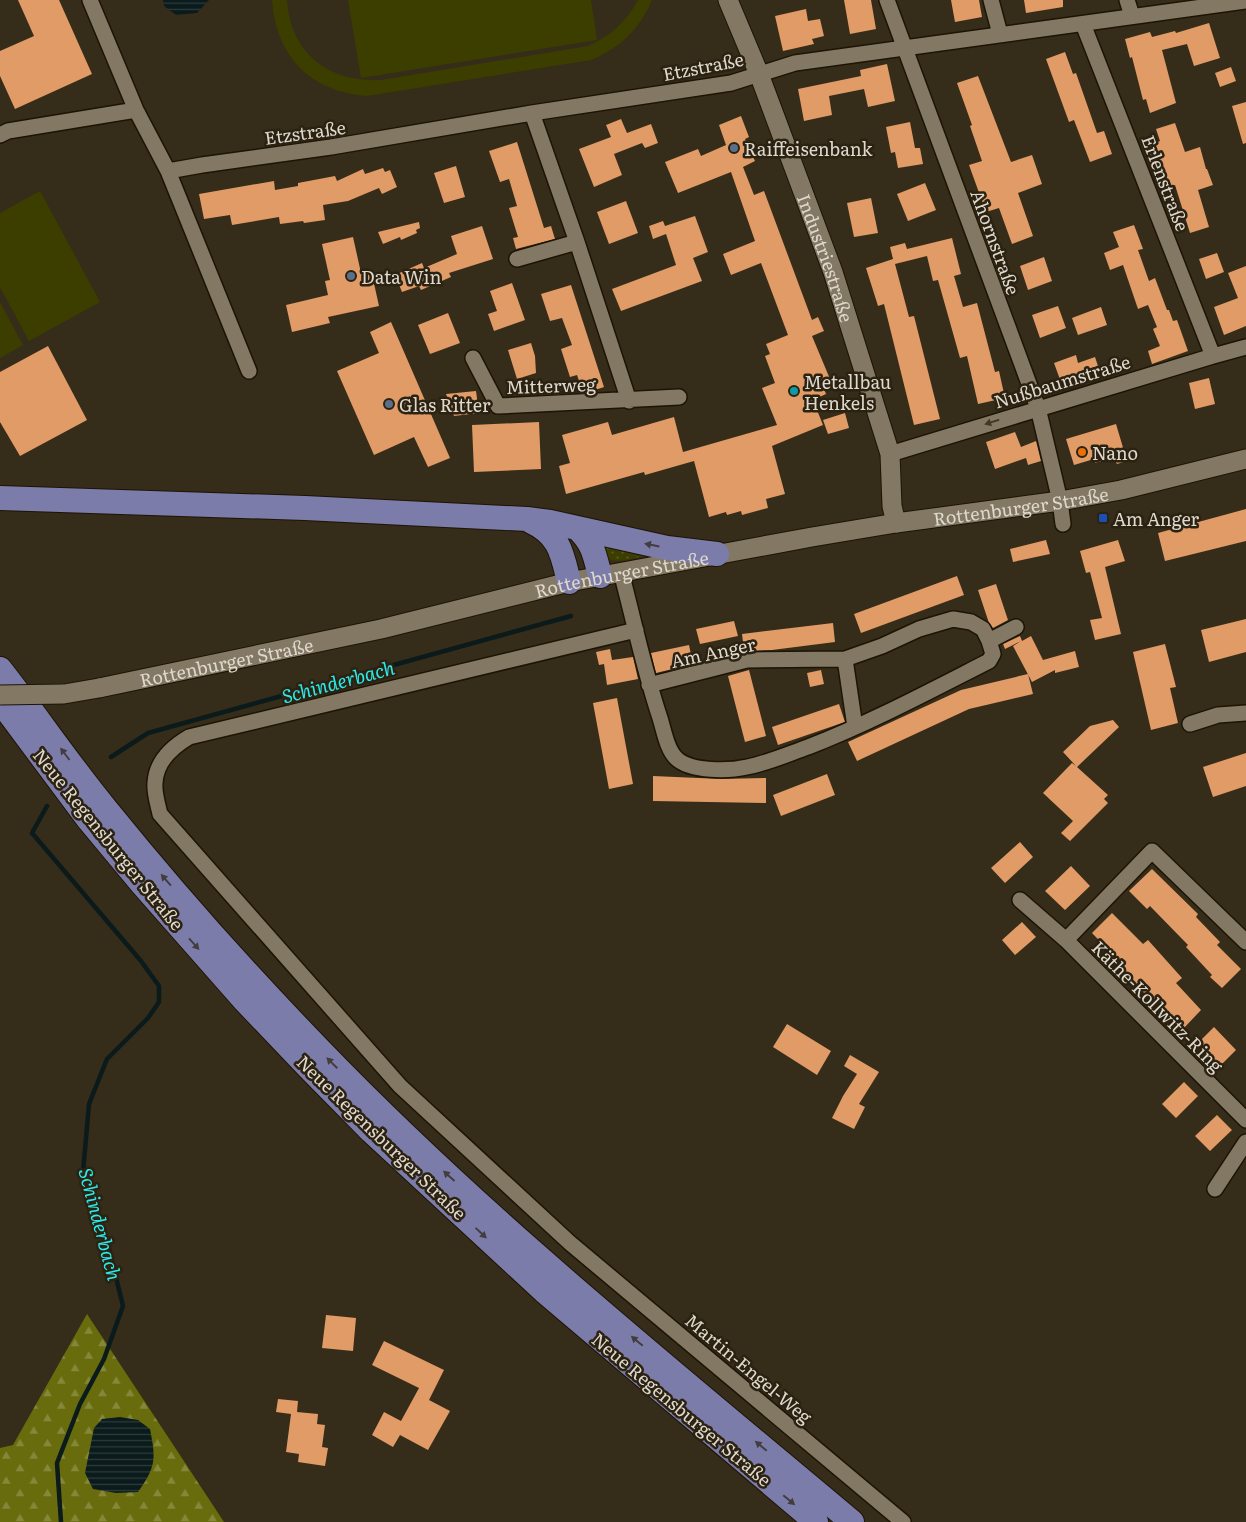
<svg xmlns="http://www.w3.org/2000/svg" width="1246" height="1522" viewBox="0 0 1246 1522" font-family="Literata,serif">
<defs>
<pattern id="grass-dots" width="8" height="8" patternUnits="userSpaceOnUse" patternTransform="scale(1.25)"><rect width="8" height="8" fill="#3c3e00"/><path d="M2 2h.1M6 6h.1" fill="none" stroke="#585924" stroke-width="1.8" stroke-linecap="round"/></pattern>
<pattern id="forest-firs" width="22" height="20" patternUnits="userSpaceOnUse" patternTransform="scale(1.25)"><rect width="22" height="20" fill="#696c0c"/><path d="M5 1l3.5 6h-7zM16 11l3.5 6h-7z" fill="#85873a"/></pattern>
<pattern id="water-rules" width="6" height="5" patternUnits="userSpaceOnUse" patternTransform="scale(1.25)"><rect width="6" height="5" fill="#0b1b1b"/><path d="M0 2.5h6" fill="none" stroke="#2e3b3b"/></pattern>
</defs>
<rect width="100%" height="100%" fill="#362c1a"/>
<path fill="url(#grass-dots)" d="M601,544L647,555C634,558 618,564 606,558Z"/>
<path fill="url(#forest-firs)" d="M87,1314L224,1522H0V1448L13,1445Z"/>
<path fill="#3c3e00" d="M272,0H287C290,53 329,83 381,80L588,46C611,36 626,22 638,0H652C639,30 620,48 591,60L367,96C311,92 276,57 272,0Z
M348,0H591L597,40L361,78Z
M40,191L100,302L29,341L0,287V213Z
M0,302L23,345L0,358Z"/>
<path fill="url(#water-rules)" d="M163,0H209L197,13L176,15L164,6Z
M120,1417L138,1420L150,1429C156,1459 156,1467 138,1492L116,1493L93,1489L85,1473L94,1428L102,1419Z"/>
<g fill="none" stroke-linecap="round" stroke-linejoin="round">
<path stroke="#0b1b1b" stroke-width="4.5" d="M111,757L148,733L571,616
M47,806L32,833L141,961L159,986V1002L148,1018L107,1059L89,1104L83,1172L107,1241L123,1306L104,1359L80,1404L57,1463L61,1522"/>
</g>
<path fill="#e19b66" d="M18,0H59L92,74L15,109L0,76V51L34,36Z
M844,0H871L876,29L850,34Z
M951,0H979L982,17L955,22Z
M1024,0H1063V7L1026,13Z
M806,9L808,21L820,19L824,36L812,39L814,44L783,51L775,16Z
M1209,23L1220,58L1194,66L1187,44L1162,50L1176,103L1150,113L1146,99L1143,100L1132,57L1130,58L1125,39L1150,32L1152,37L1175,31L1176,33Z
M1065,52L1073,74L1076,73L1097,133L1104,131L1112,154L1090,162L1074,120L1069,122L1046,59Z
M887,64L895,101L868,107L864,89L829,96L832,115L804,121L798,89L861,76L860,70Z
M1231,67L1236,81L1220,87L1215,73Z
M978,76L1011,162L1032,155L1042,184L1018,193L1033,236L1012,244L999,208L986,212L969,165L982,161L970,126L972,125L957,83Z
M1246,102V143L1243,144L1232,106Z
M741,116L749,137L745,139L755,161L743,167L754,195L764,191L812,320L818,317L824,331L812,336L830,379L822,383L826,394L813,400L823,425L772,446L785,494L766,499L768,508L742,515L741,511L727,515L726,512L709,517L694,461L645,475L644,472L566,494L559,466L570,463L562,435L608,422L612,435L674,417L683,452L777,425L762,388L775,383L765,356L770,354L766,344L788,335L761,263L731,275L723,254L755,241L731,172L678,193L665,162L698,149L701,156L726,145L719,125Z
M621,119L627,133L651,124L658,143L645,148L642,143L614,154L622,175L594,187L579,149L611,137L606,125Z
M910,122L915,148H920L923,164L898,168L895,152L891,153L886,127Z
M1175,123L1185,152L1200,147L1206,169H1207L1213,185L1198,190L1209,227L1190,233L1175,185L1169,187L1161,162L1154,164L1147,146L1160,141L1156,129Z
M517,142L544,228L551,226L555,239L516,249L513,238L518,237L509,208L517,206L509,179L500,182L489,151Z
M456,166L465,197L444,203L434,173Z
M383,168L385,172L390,170L397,187L382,194L379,188L348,201L323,205L325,220L304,223L303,221L280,224L279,217L232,225L230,215L204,219L199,194L274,181L275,190L298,186V183L335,176L337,181L363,169L365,174Z
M925,183L936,210L908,221L897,194Z
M871,198L878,233L854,237L847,203Z
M626,201L638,233L609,244L597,212Z
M695,216L708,252L693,258L702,281L621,311L612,289L676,265L666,234L653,239L649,226L663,221L665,226Z
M419,222L420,228L416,230L417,233L401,240L400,237L383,244L378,232Z
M1134,225L1143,249L1138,250L1149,281L1155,278L1167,310H1169L1173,321L1177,320L1188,351L1152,364L1148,351L1160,346L1153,329L1157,327L1148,305L1138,309L1123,265L1110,270L1104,253L1119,247L1113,232Z
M482,226L493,259L449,273L451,277L421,290L419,286L402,292L395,275L422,263L424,268L457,254L451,236Z
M353,237L361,273L371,270L379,306L328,317L330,323L292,332L286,305L328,295L325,281L330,280L322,244Z
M952,238L961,274L954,276L963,307L977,303L995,372L999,371L1005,398L978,404L967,356L960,358L938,280L933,281L927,256L895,264L909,317L914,316L940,419L914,425L884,304L878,306L866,268L893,259L890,247L905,243L907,249Z
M1217,253L1224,272L1206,279L1199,259Z
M1044,257L1052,281L1028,290L1020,266Z
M1246,266V326L1224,335L1214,307L1238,298L1228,273Z
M512,283L525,320L494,331L488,314L497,311L490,291Z
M571,285L604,387L589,392H583L577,375L570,377L561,349L572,345L562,318L550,321L541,294Z
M1058,306L1066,328L1040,338L1032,315Z
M1101,307L1107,325L1078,335L1072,318Z
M448,313L460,343L430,354L418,325Z
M391,322L450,458L428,467L414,437L374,455L337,371L379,353L370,332Z
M531,343L535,356L536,373L517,379L508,350Z
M48,346L87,420L20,456L0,422V372Z
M1076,355L1078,363L1095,357L1099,369L1083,375L1084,378L1062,385L1054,363Z
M1209,378L1215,404L1195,409L1189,383Z
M476,391L479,413L454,416L446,394Z
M845,413L849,428L828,434L823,420Z
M539,422L541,469L474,472L472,425Z
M1116,424L1127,461L1117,464L1113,458L1095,463L1094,459L1074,465L1066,439Z
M1015,432L1021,447L1036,441L1041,461L1028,465L1026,458L995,469L986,442Z
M1246,509V541L1165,561L1158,533Z
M1046,540L1050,554L1013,562L1010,549Z
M1118,540L1125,561L1105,567L1121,634L1095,640L1090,620L1102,618L1090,572L1086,573L1080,551Z
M957,576L964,595L861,633L854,614Z
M996,584L1008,620L993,628L989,623L978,590Z
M1246,619V652L1209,662L1201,630Z
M734,621L738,636L700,644L696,629Z
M833,623L835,642L772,650L744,651L742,634Z
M1020,636L1022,641L1031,636L1043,660L1075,651L1079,667L1055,673V670L1032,682L1013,646L1021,641L1005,649L1003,644Z
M1165,644L1176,687L1170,688L1178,723L1151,730L1133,652Z
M689,645L693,664L656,673L651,653Z
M610,649L612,660L633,657L638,679L607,685L604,664L599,665L596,652Z
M749,670L766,736L745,742L728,676Z
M821,670L824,684L810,687L807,673Z
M1028,674L1033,694L969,709L857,761L848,742L961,690Z
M617,698L633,784L609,789L593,703Z
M839,704L845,722L778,745L772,727Z
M1113,720L1119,727L1077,767L1108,795L1104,799L1108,803L1070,841L1061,833L1073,821L1043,793L1072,763L1076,766L1063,752L1090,726Z
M1246,753V786L1213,797L1203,767Z
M827,774L835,795L781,816L773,795Z
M653,776L721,779L766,778V803L653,801Z
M1020,842L1033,857L1005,883L991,868Z
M1071,866L1090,886L1065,910L1045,891Z
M1152,869L1198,914L1196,917L1220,942L1217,945L1241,969L1222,988L1210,977L1212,975L1186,947L1188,945L1150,906L1147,909L1129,891Z
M1112,913L1143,944L1148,940L1182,978L1176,983L1201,1010L1184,1028L1157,1001L1154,1004L1120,966L1122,964L1092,933Z
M1022,922L1036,937L1015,955L1002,940Z
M787,1024L831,1051L817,1075L773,1047Z
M1214,1027L1236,1050L1216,1070L1202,1055L1206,1051L1198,1043Z
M850,1055L879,1072L859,1104L865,1107L854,1129L832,1118L843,1096L857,1074L844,1066Z
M1184,1082L1198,1096L1176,1118L1162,1104Z
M1217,1115L1232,1130L1210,1151L1195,1136Z
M326,1315L356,1318L353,1351L322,1348Z
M384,1341L444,1370L429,1400L450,1411L428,1450L400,1435L393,1447L372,1435L384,1412L401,1421L419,1388L372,1365Z
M278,1399L298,1401L297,1412L318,1414L317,1424L325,1425L322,1447L328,1448L325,1466L298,1462L299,1454L286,1452L291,1414L276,1412Z"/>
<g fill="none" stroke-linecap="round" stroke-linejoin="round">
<defs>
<path id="minor" d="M90,0L136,110L168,171L249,371
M887,0L1038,408L1060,501L1063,524
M991,0L1000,34
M1127,0L1132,16
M1083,24L1213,356
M532,113L577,242L629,401
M0,135L8,131L136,110
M168,171L202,165L331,147L532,113L731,83L795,63L1246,1
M517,259L577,242
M473,358L498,406L679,397
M890,454L1213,356L1246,347
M621,572C634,621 644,670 660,718C664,731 667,750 677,759C692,772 729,771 747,767C768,763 788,754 808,747C870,723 930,691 989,661L993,654L989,641L1016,627
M636,630L189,737C172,747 156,761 155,783C154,793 158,805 160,814L400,1086L570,1243L903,1522
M845,659L855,727
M649,685L747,660L845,659L882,646L919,629L953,619L971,622L983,629L989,641
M1190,724L1218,715L1246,713
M1020,900L1066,940
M1246,942L1152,851L1066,940L1246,1120
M1215,1189L1246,1142"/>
<g id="tertiary">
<path id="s1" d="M728,0L759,74L833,272L890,454L892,506L896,523"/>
<path id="s2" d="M99,688L381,629L569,582L812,537L896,523L1060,501L1121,490L1246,459"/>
</g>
<path id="trunk" d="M0,498L305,508L527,519L550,522L667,548L717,554
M530,521C560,535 562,553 569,582
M578,529C593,543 595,556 600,576
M0,669C36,715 69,764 106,809C174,893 245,973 320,1050C485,1221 670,1369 852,1522
M0,701L88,819L142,884L245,1001L307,1066L371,1131L544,1291L816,1522"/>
</defs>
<use href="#minor" stroke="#1d1404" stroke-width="18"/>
<use href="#tertiary" stroke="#1d1404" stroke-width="21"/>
<use href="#trunk" stroke="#1d1404" stroke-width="26"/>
<use href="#minor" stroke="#837863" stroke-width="15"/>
<use href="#tertiary" stroke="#837863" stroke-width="19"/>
<use href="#trunk" stroke="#7c7cab" stroke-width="24"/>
<defs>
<path id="tertiary-bridge" d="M0,695L64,694L99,688"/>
</defs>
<use href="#tertiary-bridge" stroke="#1d1404" stroke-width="21" stroke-linecap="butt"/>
<use href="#tertiary-bridge" stroke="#837863" stroke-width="19"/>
</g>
<defs><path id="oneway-solid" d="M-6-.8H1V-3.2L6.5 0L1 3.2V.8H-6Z" transform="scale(1.25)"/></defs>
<use fill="#423826" href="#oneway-solid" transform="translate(992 422) rotate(163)"/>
<g fill="#443d3f">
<use href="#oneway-solid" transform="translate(652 545) rotate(-169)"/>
<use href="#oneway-solid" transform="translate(65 754) rotate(-127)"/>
<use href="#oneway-solid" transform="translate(166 880) rotate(-131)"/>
<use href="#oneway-solid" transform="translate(194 944) rotate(48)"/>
<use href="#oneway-solid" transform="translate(332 1063) rotate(-135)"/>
<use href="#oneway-solid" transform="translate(449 1176) rotate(-138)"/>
<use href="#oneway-solid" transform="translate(481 1233) rotate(43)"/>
<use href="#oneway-solid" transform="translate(637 1341) rotate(-140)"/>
<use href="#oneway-solid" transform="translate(761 1446) rotate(-140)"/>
<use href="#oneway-solid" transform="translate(789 1500) rotate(40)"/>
</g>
<g fill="#5c6f8a" stroke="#2c2211" stroke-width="2">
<circle cx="734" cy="148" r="5"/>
<circle cx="351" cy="276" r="5"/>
<circle cx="389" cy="404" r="5"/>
</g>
<circle fill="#0f9aa8" stroke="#2c2211" stroke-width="2" cx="794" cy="391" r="5"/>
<circle fill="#e8710a" stroke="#2c2211" stroke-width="2" cx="1082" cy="452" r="5"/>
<rect fill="#1a4fb4" stroke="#2c2211" stroke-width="2" x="1098" y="513" width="10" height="10" rx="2.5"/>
<g text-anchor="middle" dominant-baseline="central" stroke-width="5" stroke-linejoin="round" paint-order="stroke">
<g font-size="18" fill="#ded8cd" stroke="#2c2211">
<text transform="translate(703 66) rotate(-11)">Etzstraße</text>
<text transform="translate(305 132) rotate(-8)">Etzstraße</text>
<text transform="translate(1166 183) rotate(69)">Erlenstraße</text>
<text transform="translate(996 242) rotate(70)">Ahornstraße</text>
<text stroke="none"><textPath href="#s1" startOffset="276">Industriestraße</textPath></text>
<text transform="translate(1062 381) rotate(-17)">Nußbaumstraße</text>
<text transform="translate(551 385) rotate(-2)">Mitterweg</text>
<text stroke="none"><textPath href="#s2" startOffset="940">Rottenburger Straße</textPath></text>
<text stroke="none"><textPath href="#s2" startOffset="535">Rottenburger Straße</textPath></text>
<text transform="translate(713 652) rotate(-12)">Am Anger</text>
<text stroke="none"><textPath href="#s2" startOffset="130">Rottenburger Straße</textPath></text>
<text transform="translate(109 839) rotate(51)">Neue Regensburger Straße</text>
<text transform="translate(1158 1006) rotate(45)">Käthe-Kollwitz-Ring</text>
<text transform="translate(382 1137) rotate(44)">Neue Regensburger Straße</text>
<text transform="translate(749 1368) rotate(40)">Martin-Engel-Weg</text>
<text transform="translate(682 1409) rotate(40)">Neue Regensburger Straße</text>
</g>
<g font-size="18" fill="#ded8cd" stroke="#2c2211" text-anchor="start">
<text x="744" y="148">Raiffeisenbank</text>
<text x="361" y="276">Data Win</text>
<text x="804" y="381">Metallbau<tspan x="804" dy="21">Henkels</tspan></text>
<text x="399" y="404">Glas Ritter</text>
<text x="1092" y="452">Nano</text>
<text x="1113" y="518">Am Anger</text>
</g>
<g font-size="19" font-style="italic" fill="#2aeaeb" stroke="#2c2211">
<text transform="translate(338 681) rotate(-15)">Schinderbach</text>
<text transform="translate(101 1224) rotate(75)">Schinderbach</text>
</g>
</g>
</svg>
